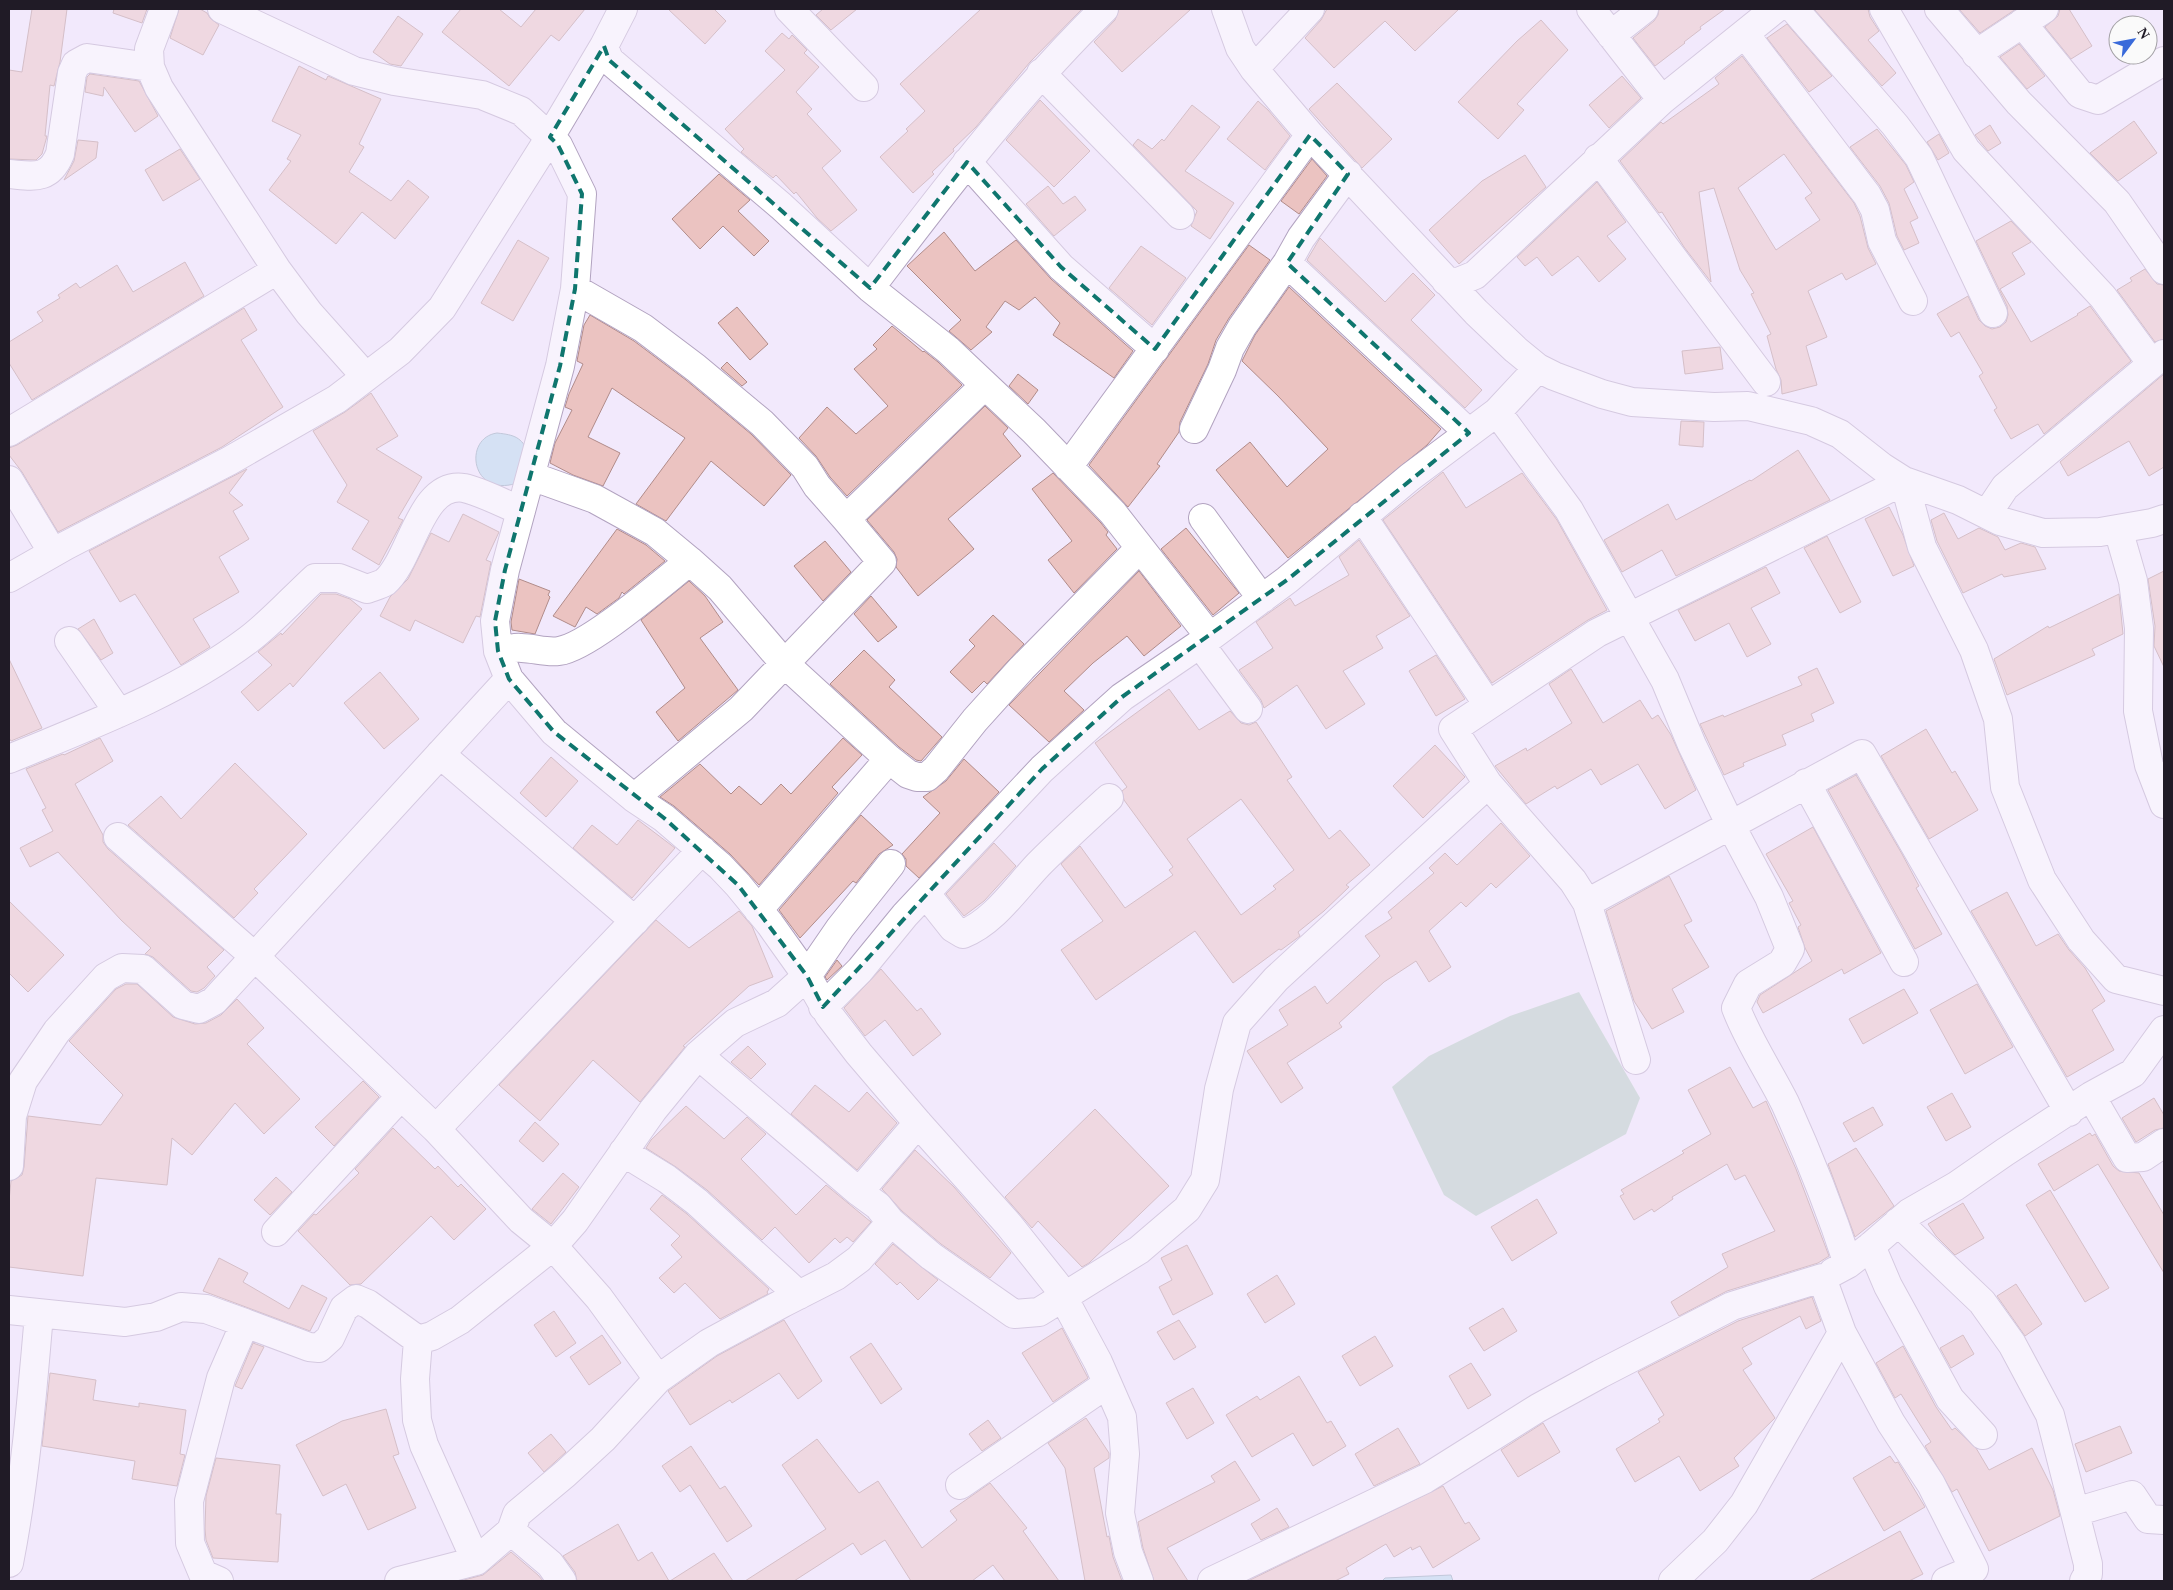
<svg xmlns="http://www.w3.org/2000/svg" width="2173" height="1590" viewBox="0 0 2173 1590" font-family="'Times New Roman',serif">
<rect width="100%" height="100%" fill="#f2e9fc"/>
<path fill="#b1cbbe" d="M1579,992L1640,1098L1626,1134L1476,1216L1444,1195L1392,1087L1429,1056L1510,1016Z"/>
<path fill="#b2d7ec" stroke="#869fb1" d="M497,433C515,435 521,437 529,453L520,482C471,501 462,438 497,433Z
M1451,1575L1453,1581H1382L1385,1578Z"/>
<path fill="#ebc3c1" stroke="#b18c8a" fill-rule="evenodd" d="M32,9H67L60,62L54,86L50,85L45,136H47L42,154L36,160L9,159V70L22,72Z
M114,9H147L142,23L113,13Z
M179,9H200L207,13L210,18L219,25L203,55L170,38Z
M461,9H499L521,27L536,9H585L559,41L551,35L509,86L442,32Z
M668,9H714L726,21L705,44Z
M823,9H857L831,30L816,15Z
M981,9H1082L1030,62L976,127L953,149L954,151L932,172L934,174L913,193L880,157L908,131L906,129L925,111L900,84Z
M1119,9H1191L1122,72L1094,42L1115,20Z
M1327,9H1459L1415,51L1385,21L1334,68L1305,38L1321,20Z
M1659,9H1725L1700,27L1701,29L1684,42L1685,43L1655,66L1633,38L1654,21L1658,15Z
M1814,9H1868L1870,17L1879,31L1868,40L1896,73L1882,86Z
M1959,9H2016L1980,33Z
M2060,9H2069L2092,46L2071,59L2045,27L2058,16Z
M398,16L423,34L401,66L390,64L373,52Z
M1541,20L1568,50L1517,104L1524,110L1498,139L1458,102L1517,41Z
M1787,24L1832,76L1809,92L1767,38Z
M782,33L789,39L792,35L807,50L804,53L819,67L796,92L812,109L807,114L841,151L822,168L857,210L831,231L817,218L796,192L794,194L776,175L773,178L741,152L744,149L725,129L785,70L765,51Z
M2019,44L2045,76L2027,89L2000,57Z
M1742,56L1854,203L1860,216L1868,248L1876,264L1846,280L1842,273L1808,291L1827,337L1806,346L1817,385L1782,394L1781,380L1776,369L1767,336L1771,334L1751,294L1754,293L1740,270L1714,188L1699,192L1711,282L1684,247L1662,212L1659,213L1620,161L1661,122L1663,124L1719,84L1715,78ZM1784,154L1812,193L1805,198L1820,220L1776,250L1738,188Z
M299,66L326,80L328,76L381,99L359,144L364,147L349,172L391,201L408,180L429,197L395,239L362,212L336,244L269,190L291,161L287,159L301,135L272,121Z
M90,74L139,81L158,116L135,132L104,87L103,96L85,92L87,77Z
M1622,76L1641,98L1609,128L1589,105Z
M1337,83L1392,139L1362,168L1309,109Z
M1040,100L1090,151L1054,187L1006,140Z
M1258,101L1268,110L1290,136L1265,170L1227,139Z
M1192,105L1220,127L1185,171L1234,203L1210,239L1191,226L1197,211L1133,145L1138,139L1152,149L1162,139L1164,141Z
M2134,121L2157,153L2118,181L2090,153Z
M1990,125L2001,143L1988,151L1975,135Z
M1877,129L1906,165L1914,182L1904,189L1918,218L1910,222L1919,243L1904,250L1897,236L1889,203L1880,186L1850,147Z
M1939,134L1949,153L1938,160L1927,142Z
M78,140L98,142L96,158L64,180L74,161Z
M180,149L200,179L163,201L145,170Z
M1525,155L1546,187L1459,264L1429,230L1482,181Z
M1312,159L1327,176L1299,214L1281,201Z
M719,174L750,200L738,211L769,241L754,256L723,226L700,249L672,219Z
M1597,182L1626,222L1607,236L1626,259L1599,282L1578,256L1552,276L1537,257L1525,266L1517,257Z
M1048,186L1063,204L1075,196L1086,210L1054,236L1026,204Z
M2011,221L2031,242L2012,253L2025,274L2000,289L2031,342L2078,315L2077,314L2090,306L2131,361L2044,434L2038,424L2011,439L1994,410L1997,408L1979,376L1983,373L1959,332L1951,337L1937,314L1968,296L1979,320L1985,326L1992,329L2000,327L2006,322L2008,315L2007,306L1976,241Z
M944,232L975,271L1016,240L1051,279L1133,351L1114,378L1053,335L1060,323L1035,297L1019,310L1005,301L986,327L992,332L971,350L949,331L961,320L907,266Z
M1320,238L1385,302L1413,273L1435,295L1411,320L1482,390L1465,408L1307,260Z
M518,240L549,258L513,321L481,303Z
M1249,245L1270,260L1229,318L1216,340L1208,364L1180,422L1179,432L1157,464L1160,466L1128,507L1089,465Z
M1141,246L1186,278L1152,325L1109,288Z
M185,262L204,296L32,400L9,363V342L43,321L37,312L60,298L58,295L76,283L80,288L117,265L133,292Z
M2145,269L2157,284L2164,285V339L2155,342L2117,290L2132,281L2130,278Z
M1289,287L1441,429L1427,445L1288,558L1216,470L1250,442L1287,487L1328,449L1278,396L1242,361L1255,335Z
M737,307L768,344L750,360L718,323Z
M244,308L257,330L241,340L283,407L222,447L58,532L22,472L9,455V448L17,445Z
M590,315L634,341L686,380L751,434L791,475L764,506L711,461L666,521L636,504L685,438L612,388L588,437L620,453L603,486L573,475L550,463L555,443L572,410L565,407L569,394L583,364L577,361L584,325Z
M892,326L923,352L924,351L938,362L962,385L847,496L830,477L816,456L799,438L827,407L856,434L888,406L854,369L877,349L873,345Z
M1720,347L1723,369L1685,374L1682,351Z
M727,362L747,382L742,386L721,368Z
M1018,374L1038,390L1028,404L1009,386Z
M2164,374V467L2149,476L2129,441L2068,476L2060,462Z
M371,393L398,436L376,449L422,477L398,518L403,520L379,565L352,549L369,521L337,502L347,485L313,431L345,412Z
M985,406L1008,428L1003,434L1021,456L948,519L974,549L918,596L896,567L897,559L894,552L867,520Z
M1681,421L1704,422L1703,447L1679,445Z
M1798,450L1830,500L1676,576L1662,550L1622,572L1604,540L1668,504L1676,520L1750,480L1751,481Z
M247,469L229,493L243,505L233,511L249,539L219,557L239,592L193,619L210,647L181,665L135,594L120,602L89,551Z
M1443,472L1466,508L1522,473L1557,520L1607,610L1588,620L1492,683L1383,520Z
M1053,473L1101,523L1108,532L1106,535L1117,549L1074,593L1048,560L1072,541L1032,489Z
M1889,507L1903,535L1914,566L1893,576L1865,519Z
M1944,513L1958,539L1979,528L1998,537L2005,550L2021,543L2035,547L2046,569L2004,577L2002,574L1963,593L1937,541L1931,520Z
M463,514L499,532L486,560L491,562L480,617L476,616L463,643L415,620L410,631L380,616L390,597L408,579L431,533L449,542Z
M1186,528L1239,593L1213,615L1161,549Z
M617,529L646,545L665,561L624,594L622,592L619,598L597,614L586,607L575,627L553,616Z
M1827,536L1861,602L1840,613L1804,548Z
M1359,540L1410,616L1376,636L1383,648L1343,671L1365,704L1326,729L1297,685L1264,708L1261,700L1239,670L1273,648L1256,622L1290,598L1295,606L1349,575L1339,557Z
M825,541L851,572L823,601L794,566Z
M1766,567L1780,593L1751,608L1771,644L1747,657L1729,623L1695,641L1678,610Z
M1139,571L1181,626L1144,656L1127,636L1093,663L1064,691L1084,710L1049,742L1009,705Z
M2164,571V667L2154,646L2155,626L2148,579Z
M519,579L550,591L548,595L550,597L535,634L512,630L511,622Z
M689,581L705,596L723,622L700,638L738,690L678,741L656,712L685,688L641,620Z
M321,594H336L350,599L362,609L293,687L290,683L258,711L241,692L272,665L258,652L281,633L282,635Z
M2119,594L2123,634L2092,649L2095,655L2007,695L1994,659L2048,626L2049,628Z
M871,596L897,627L878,642L854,614Z
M993,615L1024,644L987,684L984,681L972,693L950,672L975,646L969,640Z
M94,619L113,653L101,660L78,629Z
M864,650L895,680L889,687L942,737L921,761L916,760L899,747L830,684Z
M1436,655L1465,699L1436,716L1409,671Z
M9,659L42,728L11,741L9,738Z
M1817,668L1834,703L1811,714L1814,721L1782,735L1786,745L1743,763L1744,766L1724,775L1700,724L1723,715L1724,717L1802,685L1798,677Z
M1571,669L1603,723L1640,700L1652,719L1658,715L1671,735L1696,790L1665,809L1638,764L1601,785L1591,769L1557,789L1555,786L1526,804L1495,766L1526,748L1527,751L1572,723L1549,684Z
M380,672L419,719L384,749L344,703Z
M1169,689L1199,730L1230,711L1241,723L1249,725L1256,722L1292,777L1287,780L1329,839L1340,830L1370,865L1346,885L1349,887L1324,911L1298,932L1300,936L1296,939L1281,950L1279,949L1233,983L1195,931L1096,1000L1061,950L1103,921L1061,864L1080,846L1125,908L1173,875L1169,870L1173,867L1124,800L1122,791L1127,787L1095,743ZM1241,799L1294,870L1273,886L1276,889L1241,915L1187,839Z
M1926,729L1952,773L1955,771L1978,810L1929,839L1881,756Z
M100,738L113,761L75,784L103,835V842L108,849L224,950L207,967L215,976L204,988L197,992L191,991L153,957L145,954L151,948L121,920L58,852L30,867L20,848L53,831L42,810L46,808L26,769L63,754L64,755Z
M843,738L862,755L832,787L838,793L759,885L730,854L674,806L660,797L700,764L731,794L739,786L761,805L781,784L791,794Z
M1435,745L1465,777L1423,818L1393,786Z
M551,757L578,781L546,817L520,793Z
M964,759L999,792L919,878L906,866V859L902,854L940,813L923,797L946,781Z
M235,763L307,834L254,889L258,893L234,918L128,825L161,796L181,819Z
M1856,775L1902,854L1919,886L1916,888L1942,934L1915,949L1828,790Z
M861,815L893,845L879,854L856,883L853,881L800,938L779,910Z
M638,820L675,848L632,898L573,848L592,825L617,845Z
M1501,823L1530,856L1496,888L1491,883L1466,907L1461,902L1429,931L1451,967L1429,982L1416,961L1384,982L1339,1023L1342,1027L1287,1063L1303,1088L1281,1103L1247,1051L1288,1025L1279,1010L1315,986L1327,1004L1378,958L1380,956L1365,936L1392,918L1388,912L1434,873L1429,868L1445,853L1457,865Z
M1813,827L1881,953L1844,974L1842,969L1763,1013L1757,1002L1760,995L1812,961L1805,948L1798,927L1801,925L1789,903L1793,901L1766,854Z
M994,843L1016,866L984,901L964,916L946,894Z
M1669,876L1692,921L1684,925L1709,967L1672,989L1684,1012L1652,1029L1634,1001L1606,911Z
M2007,892L2036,946L2058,934L2069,950L2085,968L2105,1001L2092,1010L2114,1050L2067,1077L1971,911Z
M9,901L64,955L28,992L9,973Z
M739,911L752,926L773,977L749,986L683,1046L685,1047L640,1102L593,1060L540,1121L499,1085L656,920L689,948Z
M837,960L842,966L827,980L825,977Z
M881,969L917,1011L921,1008L941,1034L913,1056L885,1020L865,1036L844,1008Z
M126,984H137L173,1017L195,1024L206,1023L221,1015L237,999L264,1028L247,1044L300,1099L264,1134L235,1103L192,1155L172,1138L167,1185L96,1178L83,1276L9,1267V1201L11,1181L22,1175L24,1167L28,1116L101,1125L123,1095L69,1041L116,989Z
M1977,984L2013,1047L1965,1074L1930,1010Z
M1904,989L1918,1013L1863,1044L1849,1019Z
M748,1046L766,1064L751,1079L731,1062Z
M1730,1067L1753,1108L1766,1101L1796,1169L1829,1256L1818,1263L1727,1291L1679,1316L1671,1302L1728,1267L1722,1254L1775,1231L1745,1175L1735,1180L1727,1164L1672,1197L1673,1199L1654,1212L1652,1209L1634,1220L1620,1196L1624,1194L1621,1190L1684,1153L1682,1151L1711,1134L1688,1090Z
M363,1081L379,1097L334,1146L315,1127Z
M815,1085L849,1112L867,1092L897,1123L857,1170L791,1114Z
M1952,1093L1971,1127L1946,1141L1927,1107Z
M2154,1098L2164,1115V1128L2155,1130L2136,1142L2122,1118Z
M686,1106L724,1139L747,1117L766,1134L741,1159L796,1215L826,1185L871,1222L853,1242L847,1237L840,1243L835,1238L809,1263L775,1227L762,1240L707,1190L676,1167L646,1148L651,1140Z
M1873,1107L1883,1125L1854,1142L1843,1123Z
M1095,1109L1169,1186L1089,1263L1082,1267L1038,1221L1032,1228L1005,1197Z
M535,1122L559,1144L543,1162L519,1141Z
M393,1128L435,1169L438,1166L458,1187L461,1184L486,1209L454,1240L431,1216L361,1284L350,1285L298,1231L314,1214L316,1215L359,1173L355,1169Z
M2090,1133L2092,1136L2095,1134L2113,1166L2119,1171L2139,1173L2164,1215V1273L2098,1164L2054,1191L2038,1164Z
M1856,1148L1894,1206L1855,1237L1828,1164Z
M915,1150L954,1187L1011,1253L990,1278L941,1244L902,1211L882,1189Z
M563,1173L579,1187L551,1224L532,1209Z
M276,1177L292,1192L270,1215L254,1200Z
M2050,1190L2109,1288L2085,1302L2026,1205Z
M662,1195L687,1214L769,1289L767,1292L768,1294L720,1319L685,1283L674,1293L659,1278L682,1257L671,1245L680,1236L650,1209Z
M1537,1199L1557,1233L1512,1261L1491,1227Z
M1963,1203L1984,1238L1955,1255L1936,1236L1928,1224Z
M893,1244L938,1280L918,1300L900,1282L897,1285L875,1264Z
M1187,1245L1213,1294L1173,1315L1159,1287L1172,1280L1161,1258Z
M219,1258L248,1273L243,1282L289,1309L302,1285L327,1298L310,1331L203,1291Z
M1277,1275L1295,1304L1265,1323L1247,1294Z
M2016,1284L2042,1324L2025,1336L1997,1296Z
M1812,1297L1821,1321L1806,1329L1800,1316L1742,1348L1752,1364L1743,1370L1775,1418L1734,1458L1739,1466L1700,1491L1679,1456L1635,1482L1616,1449L1660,1422L1658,1419L1664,1415L1638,1372L1738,1321Z
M1503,1308L1517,1331L1484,1351L1469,1328Z
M554,1311L576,1343L556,1357L534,1325Z
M784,1320L822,1381L798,1399L779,1373L732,1403L730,1400L690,1425L668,1391L717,1356Z
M1179,1320L1196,1347L1174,1360L1157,1332Z
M1062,1328L1088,1378L1053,1402L1022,1353Z
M602,1335L621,1363L589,1385L570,1357Z
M1963,1335L1974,1354L1951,1368L1940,1348Z
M1375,1336L1393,1366L1360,1386L1342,1356Z
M253,1343L264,1347L242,1389L235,1386Z
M871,1343L902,1389L881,1404L850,1357Z
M1903,1346L1936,1407L1952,1430L1955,1428L1976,1448L1989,1470L2032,1448L2053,1490L2060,1516L1989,1551L1957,1489L1952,1492L1925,1446L1931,1442L1901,1394L1895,1398L1876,1363Z
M1471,1363L1491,1395L1468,1409L1449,1376Z
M50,1373L96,1380L93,1400L139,1407V1403L186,1410L180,1454L185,1455L177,1486L132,1479L135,1461L42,1446Z
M1299,1376L1327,1423L1331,1421L1346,1446L1313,1466L1293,1433L1252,1457L1226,1415L1257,1396L1260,1400Z
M1193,1388L1214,1423L1187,1439L1166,1403Z
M386,1409L399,1454L393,1456L416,1508L368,1530L346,1484L323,1496L296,1445L342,1421Z
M1086,1418L1109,1453V1458L1094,1468L1107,1537L1109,1536L1113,1557L1122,1581H1085L1065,1468L1048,1443Z
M988,1420L1001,1438L982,1451L969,1434Z
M1543,1423L1560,1452L1518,1477L1501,1450Z
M2120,1426L2132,1453L2086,1472L2075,1444Z
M1398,1428L1420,1464L1374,1486L1355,1454Z
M551,1434L566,1452L544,1472L528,1453Z
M817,1439L859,1493L878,1481L922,1548L957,1520L950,1511L990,1483L1027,1528L1023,1531L1059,1581H1005L993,1565L972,1581H911L885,1540L861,1555L853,1543L794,1581H745L826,1529L782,1465Z
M691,1446L720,1489L725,1486L752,1526L727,1542L690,1485L680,1492L662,1466Z
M1890,1456L1895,1463L1898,1462L1925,1507L1884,1531L1853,1478Z
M216,1458L280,1465L276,1514H281L278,1562L213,1558L206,1540L205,1529L206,1496Z
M1235,1461L1260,1500L1167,1548L1188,1581H1154L1143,1548L1138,1522L1215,1482L1211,1476Z
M1443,1486L1465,1524L1469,1522L1480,1539L1433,1568L1420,1546L1412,1550L1411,1547L1394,1557L1386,1544L1346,1568L1349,1574L1335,1581H1248Z
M1277,1508L1289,1527L1261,1540L1251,1524Z
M618,1524L638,1561L652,1552L669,1581H577L575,1572L563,1556Z
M1900,1531L1923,1574L1909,1581H1809Z
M511,1552L538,1575L543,1581H460L483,1575Z
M714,1553L733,1581H670Z"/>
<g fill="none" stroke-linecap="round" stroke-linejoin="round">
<defs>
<path id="minor" d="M164,9L149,49L150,67L159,88L277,270L309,313L366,377
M222,9L354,71L394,81L482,95L521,111L558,145L582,194L575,289L560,366L505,570L495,621L498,651L509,679L554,732L634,798L664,818L720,866L738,885L770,924L807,976L829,1015L859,1054L918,1123L1009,1225L1056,1284L1098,1362L1122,1417L1125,1454L1120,1513L1128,1552L1139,1581
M623,9L604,46L609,60L781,206L870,288L948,350L1034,431L1113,513L1210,637
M789,9L864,87
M1226,9L1240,48L1254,69L1310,135L1476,312L1516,350L1538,368L1554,376L1602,394L1632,402L1714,407L1748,406L1811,421L1840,434L1882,467L1904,481L1958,500L2000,521L2043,533L2100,532L2152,523L2164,519
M1591,9L1662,100
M1794,9L1895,125L1919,157L1993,313
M1884,9L1966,150L2103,297L2152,364
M1939,9L2019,103L2117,202L2164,270
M2022,23L2080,94L2098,100L2164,61
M1745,34L1867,195L1875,210L1882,241L1913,301
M1611,35L1644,9
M1976,54L2044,9
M1254,69L1310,9
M1041,73L1180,215
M1598,158L1766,382
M967,162L1061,267L1155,349
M9,174C33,176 49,181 60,154L72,73L76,64L87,58L150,67
M1287,263L1469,433
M1446,281L1458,282L1475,275L1662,100L1775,9
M870,288C944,191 1017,94 1104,9
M575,289L643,328L696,368L762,423L805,467L817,486L846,519
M1497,412L1569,510L1665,680L1692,745L1730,824L1769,897L1790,949L1782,963L1748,984L1736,1008C1749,1042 1769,1071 1785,1103C1809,1156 1830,1209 1848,1264
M1194,429L1222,370L1230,348L1242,327L1287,263L1301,238L1348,174
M9,432L277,270
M1068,467L1310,135
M531,476L595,499L655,532L690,561L720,588L784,663L889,759L908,774L917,777H927L936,769L975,720L1022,668L1140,548
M9,480L53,553
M1987,514L2005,487L2164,354
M1362,516L1488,705
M1203,518L1262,599
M2118,529L2133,581L2139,628L2138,711L2149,765L2164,804
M9,578L65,546L229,461L337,399L400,351L442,308L550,137L604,46
M69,641L119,713
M1200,644L1248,709
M498,651C506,650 514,647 521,648C534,648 546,653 559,651C589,647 663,582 690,561
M440,754L635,921
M9,759C91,725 176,694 248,640C272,622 293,598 315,578H339L367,589C372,587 380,585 385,582C412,559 420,481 464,488C479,491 505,504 521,511
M1806,783L1904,962
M1488,784L1573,881L1587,903L1636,1060
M634,798L741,709L882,562L846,519L985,385
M118,837L254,956L436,1129L521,1220L553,1246L599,1298L658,1379
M926,894L953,928L963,934C994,922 1016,888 1039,864C1062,841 1085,820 1109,798
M1587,903L1862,754L2069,1112
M758,910L889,759
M823,1007L860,970L905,915L1042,769L1122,697L1210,637L1287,580L1410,477L1497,412L1538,368
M698,1055L859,1192
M2091,1096L2127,1158L2143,1157L2164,1143
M436,1129L702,850
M623,1152L667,1179L697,1202L799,1295
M9,1166L12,1116L23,1081L57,1031L106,977L122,968L143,969L183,1005L199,1009L214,1001L509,679
M891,1222L931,1256L1014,1314L1039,1312L1139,1250L1187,1209L1205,1180L1219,1089L1237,1023L1276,979L1488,784L1453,729L1597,633L1904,481L1922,547L1974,650L1998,719L2005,787L2042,880L2081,940L2116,979L2164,991
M1898,1222L1982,1302L2012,1344L2050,1415L2088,1564V1574L2084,1581
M276,1232L401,1096
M1871,1246L1888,1286L1950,1399L1983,1435
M1833,1272L1848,1264L1871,1246L1909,1213L1956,1186L2005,1152L2091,1096L2133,1073L2164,1030
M9,1310L125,1322L156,1317L181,1307L206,1309L245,1323L221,1378L189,1501L190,1543L203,1574L219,1581
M245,1323L309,1347L319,1348L330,1338L344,1308L356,1299L368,1304L418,1340L432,1336L460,1320L553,1246L575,1221L653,1110L698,1055L735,1023L777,1003L807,976L840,928L891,864
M418,1340L415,1379L417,1420L424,1445L476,1561
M960,1485L1107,1384
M2075,1512L2132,1495L2148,1519L2164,1520
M511,1531L517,1514L565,1474L603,1439L658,1379L709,1343L783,1303L836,1276L859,1259L891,1222L878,1206L859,1192L918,1123
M9,1563C25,1481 32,1397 39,1314
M399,1581L476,1561L511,1531L550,1564L562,1581
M1212,1581L1425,1479L1538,1408L1600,1374L1732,1306L1822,1278L1842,1333L1891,1423L1931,1484L1974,1569L1946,1581
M1673,1581L1715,1541L1744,1504L1842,1333"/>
</defs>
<use href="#minor" stroke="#b2a3c0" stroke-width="30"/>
<use href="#minor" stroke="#fff" stroke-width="28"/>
</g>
<path d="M0 0H2173V1590H0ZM604,46L609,60L870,288L967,162L1061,267L1155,349L1310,135L1348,174L1287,263L1469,433L1287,580L1122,697L1042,769L823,1007L807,976L738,885L664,818L554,732L509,679L498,651L495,621L505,570L560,366L575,289L582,194L558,145L550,137Z" fill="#f2e9fc" fill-opacity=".55" fill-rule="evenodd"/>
<path fill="none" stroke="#0f766e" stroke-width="4" stroke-dasharray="10 6" stroke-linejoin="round" d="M604,46L609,60L870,288L967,162L1061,267L1155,349L1310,135L1348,174L1287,263L1469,433L1287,580L1122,697L1042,769L823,1007L807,976L738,885L664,818L554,732L509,679L498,651L495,621L505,570L560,366L575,289L582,194L558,145L550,137Z"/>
<rect width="2173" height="1590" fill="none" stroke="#201b26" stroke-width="20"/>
<g transform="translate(2133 40) rotate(58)"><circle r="24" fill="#fafafa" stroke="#a3a1a5"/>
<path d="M0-4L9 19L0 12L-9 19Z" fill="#396ada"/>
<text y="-8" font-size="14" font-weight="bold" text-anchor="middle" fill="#201b26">N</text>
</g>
</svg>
